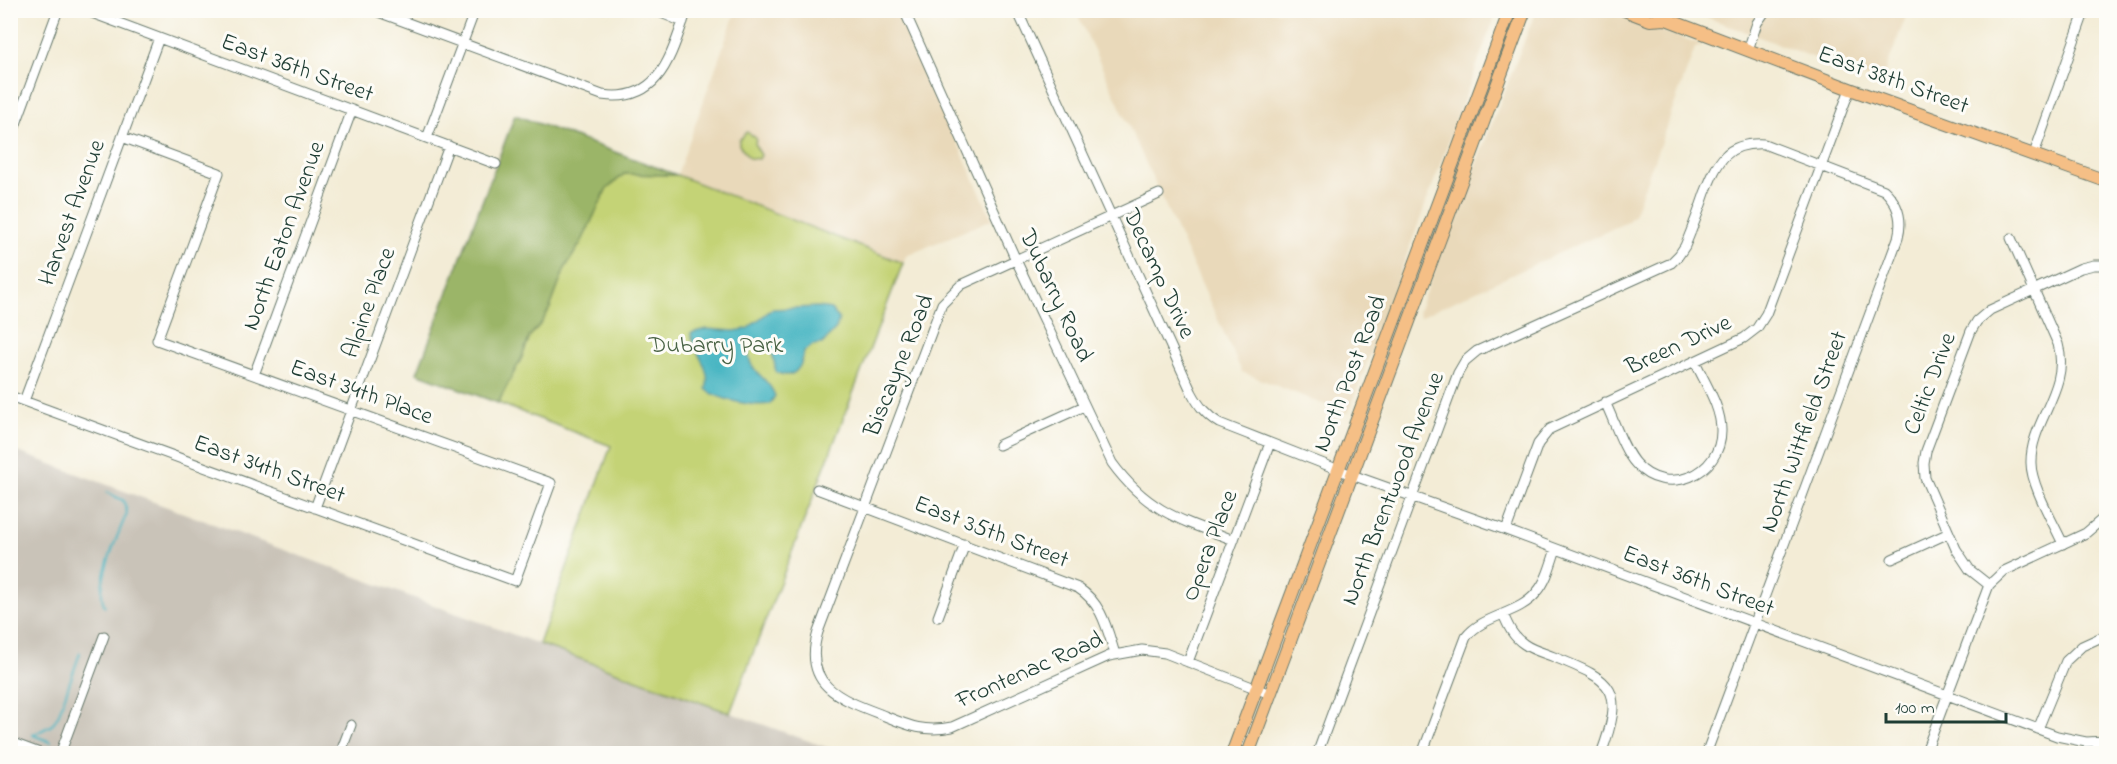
<svg xmlns="http://www.w3.org/2000/svg" width="2117" height="764" viewBox="0 0 2117 764" font-family="'Indie Flower',sans-serif">
<rect width="100%" height="100%" fill="#fdfcf7"/>
<filter id="ink" filterUnits="userSpaceOnUse"><feTurbulence type="fractalNoise" baseFrequency=".0167" numOctaves="2"/><feDisplacementMap in="SourceGraphic" scale="12" xChannelSelector="R" yChannelSelector="G"/><feConvolveMatrix kernelMatrix="1 2 1 2 8 2 1 2 1" color-interpolation-filters="sRGB"/></filter>
<filter id="wash" filterUnits="userSpaceOnUse"><feTurbulence type="fractalNoise" baseFrequency=".008" numOctaves="4" result="noise"/><feDisplacementMap in="SourceGraphic" scale="24" xChannelSelector="R" yChannelSelector="G"/><feGaussianBlur stdDeviation="1.35" result="paint"/><feColorMatrix in="noise" values="0 0 0 0 0 0 0 0 0 0 0 0 0 0 0 0 0 1.4 0 .05"/><feComposite in="paint" operator="in"/></filter>
<g filter="url(#wash)">
<rect width="100%" height="100%" fill="#f3ecd6"/>
<path fill="#e9d9ba" d="M736,11H898L992,219L906,256L903,263L677,175Z
M1076,11H1497L1348,414L1242,372Z
M1536,11H1605L1703,45L1695,48L1634,215L1627,222L1420,317L1418,312Z
M1690,11H1908L1884,75L1879,82Z"/>
<path fill="#c9c3b8" d="M10,449L539,644L842,753H11Z"/>
<path fill="#c4d376" stroke="#728855" stroke-width="1.5" d="M747,132L756,138L755,145L761,155L759,159L749,158L739,145V140Z
M624,174L677,175L903,263L730,713L539,644L611,446L498,403L522,357L530,336L542,322L550,308L565,268L582,241L606,190Z"/>
<path fill="#9bb567" stroke="#5d794e" stroke-width="1.5" d="M515,115L677,175L624,174L606,190L582,241L565,268L550,308L542,322L530,336L522,357L498,403L417,373Z"/>
<path fill="#47b5c2" stroke="#33797b" stroke-width="1.5" d="M818,307L831,309L839,319L836,329L822,344L813,345L804,352C802,368 793,381 776,372C773,358 774,343 758,339L749,344C744,373 768,374 775,396L770,404C754,407 717,400 706,389C713,368 693,353 691,333L706,329L734,331L747,329L772,309Z"/>
<g fill="none" stroke-linecap="round" stroke-linejoin="round">
<path stroke="#47b5c2" stroke-width="2" d="M105,606C93,587 119,533 127,513L124,501L106,492
M10,728L14,729
M33,735L52,725L58,716L80,653
M33,735L51,742
M76,752L81,754"/>
</g>
</g>
<g filter="url(#ink)">
<g fill="none" stroke-linecap="round" stroke-linejoin="round">
<defs>
<path id="minor" d="M84,10L496,164
M373,10L602,95C661,104 671,54 687,10
M654,10L683,22
M904,10L1016,260L1112,463C1147,511 1180,520 1234,540
M1017,10L1192,393C1199,406 1206,415 1219,423L1352,475L1506,530L2057,736L2086,742L2106,741
M1748,50L1757,23L1766,10
M427,138L475,10
M10,140L58,10
M2034,154L2085,10
M1159,194L961,285L942,304L818,632C802,685 840,699 880,714C907,725 923,733 952,727L1109,656L1142,650L1165,653L1270,694
M2011,238L2058,344C2071,388 2030,422 2031,463C2031,485 2053,522 2063,544
M254,375L352,110
M10,396L515,581L551,483L157,340L219,173L122,137
M24,401L159,38
M1605,402C1614,420 1623,450 1636,464C1666,498 1722,475 1721,430C1721,406 1704,382 1695,361
M999,445L1084,406
M817,489L1078,588C1102,603 1107,629 1115,654
M315,508L449,146
M1506,530L1538,444L1550,429L1744,338L1757,328L1766,314L1850,89
M1892,559L1949,533
M1989,585L1970,570L1956,549L1925,478L1924,463L1926,451L1971,331L1977,321L1990,310L2081,268L2094,265H2106
M1503,614C1508,626 1513,637 1524,644C1532,650 1544,653 1554,657C1615,681 1625,689 1601,754
M938,617L965,544
M1188,662L1270,443
M2038,729L2066,661L2082,646L2106,635
M10,742L42,754
M60,754L104,636
M340,754L351,725
M1317,754L1458,373L1465,361L1477,351L1671,263L1679,255L1685,246C1692,229 1699,211 1705,193C1718,161 1726,142 1764,144L1884,190C1898,203 1903,219 1898,238L1706,754
M1422,754L1466,637C1484,614 1519,615 1537,592C1547,581 1551,563 1556,549
M1925,754L1989,585L2004,571L2086,533L2106,516"/>
<path id="major" d="M1624,10L1650,20L1666,19L1850,89L2106,181
M1232,754L1510,10
M1248,754L1525,10"/>
</defs>
<use href="#minor" stroke="#697a6d" stroke-width="11"/>
<use href="#major" stroke="#697a6d" stroke-width="14"/>
<use href="#minor" stroke="#fff" stroke-width="9"/>
<use href="#major" stroke="#f5bf86" stroke-width="12"/>
</g>
</g>
<g text-anchor="middle" dominant-baseline="central" stroke-width="6" stroke-linejoin="round" paint-order="stroke">
<g font-size="24" fill="#1f3d34" stroke="#fdfcf7">
<text transform="translate(297 69) rotate(20)">East 36th Street</text>
<text transform="translate(1893 81) rotate(20)">East 38th Street</text>
<text transform="translate(73 213) rotate(-70)">Harvest Avenue</text>
<text transform="translate(285 236) rotate(-70)">North Eaton Avenue</text>
<text transform="translate(1158 274) rotate(65)">Decamp Drive</text>
<text transform="translate(1055 296) rotate(65)">Dubarry Road</text>
<text transform="translate(370 303) rotate(-70)">Alpine Place</text>
<text transform="translate(1679 346) rotate(-25)">Breen Drive</text>
<text transform="translate(900 366) rotate(-68)">Biscayne Road</text>
<text transform="translate(1351 374) rotate(-69)">North Post Road</text>
<text transform="translate(1931 384) rotate(-69)">Celtic Drive</text>
<text transform="translate(361 393) rotate(20)">East 34th Place</text>
<text transform="translate(1805 432) rotate(-70)">North Wittfield Street</text>
<text transform="translate(269 470) rotate(20)">East 34th Street</text>
<text transform="translate(1394 489) rotate(-69)">North Brentwood Avenue</text>
<text transform="translate(991 533) rotate(21)">East 35th Street</text>
<text transform="translate(1211 546) rotate(-69)">Opera Place</text>
<text transform="translate(1698 582) rotate(21)">East 36th Street</text>
<text transform="translate(1030 671) rotate(-24)">Frontenac Road</text>
</g>
<g font-size="24" fill="#486244" stroke="#fdfcf7">
<text x="716" y="346">Dubarry Park</text>
</g>
</g>
<rect width="2117" height="764" fill="none" stroke="#fdfcf7" stroke-width="36"/>
<path d="M1886 713v9h120v-9" fill="none" stroke="#1f3d34" stroke-width="3"/>
<text x="1895" y="713" font-size="18" fill="#1f3d34" stroke="#fdfcf7" stroke-width="4.5" paint-order="stroke">100 m</text>
</svg>
